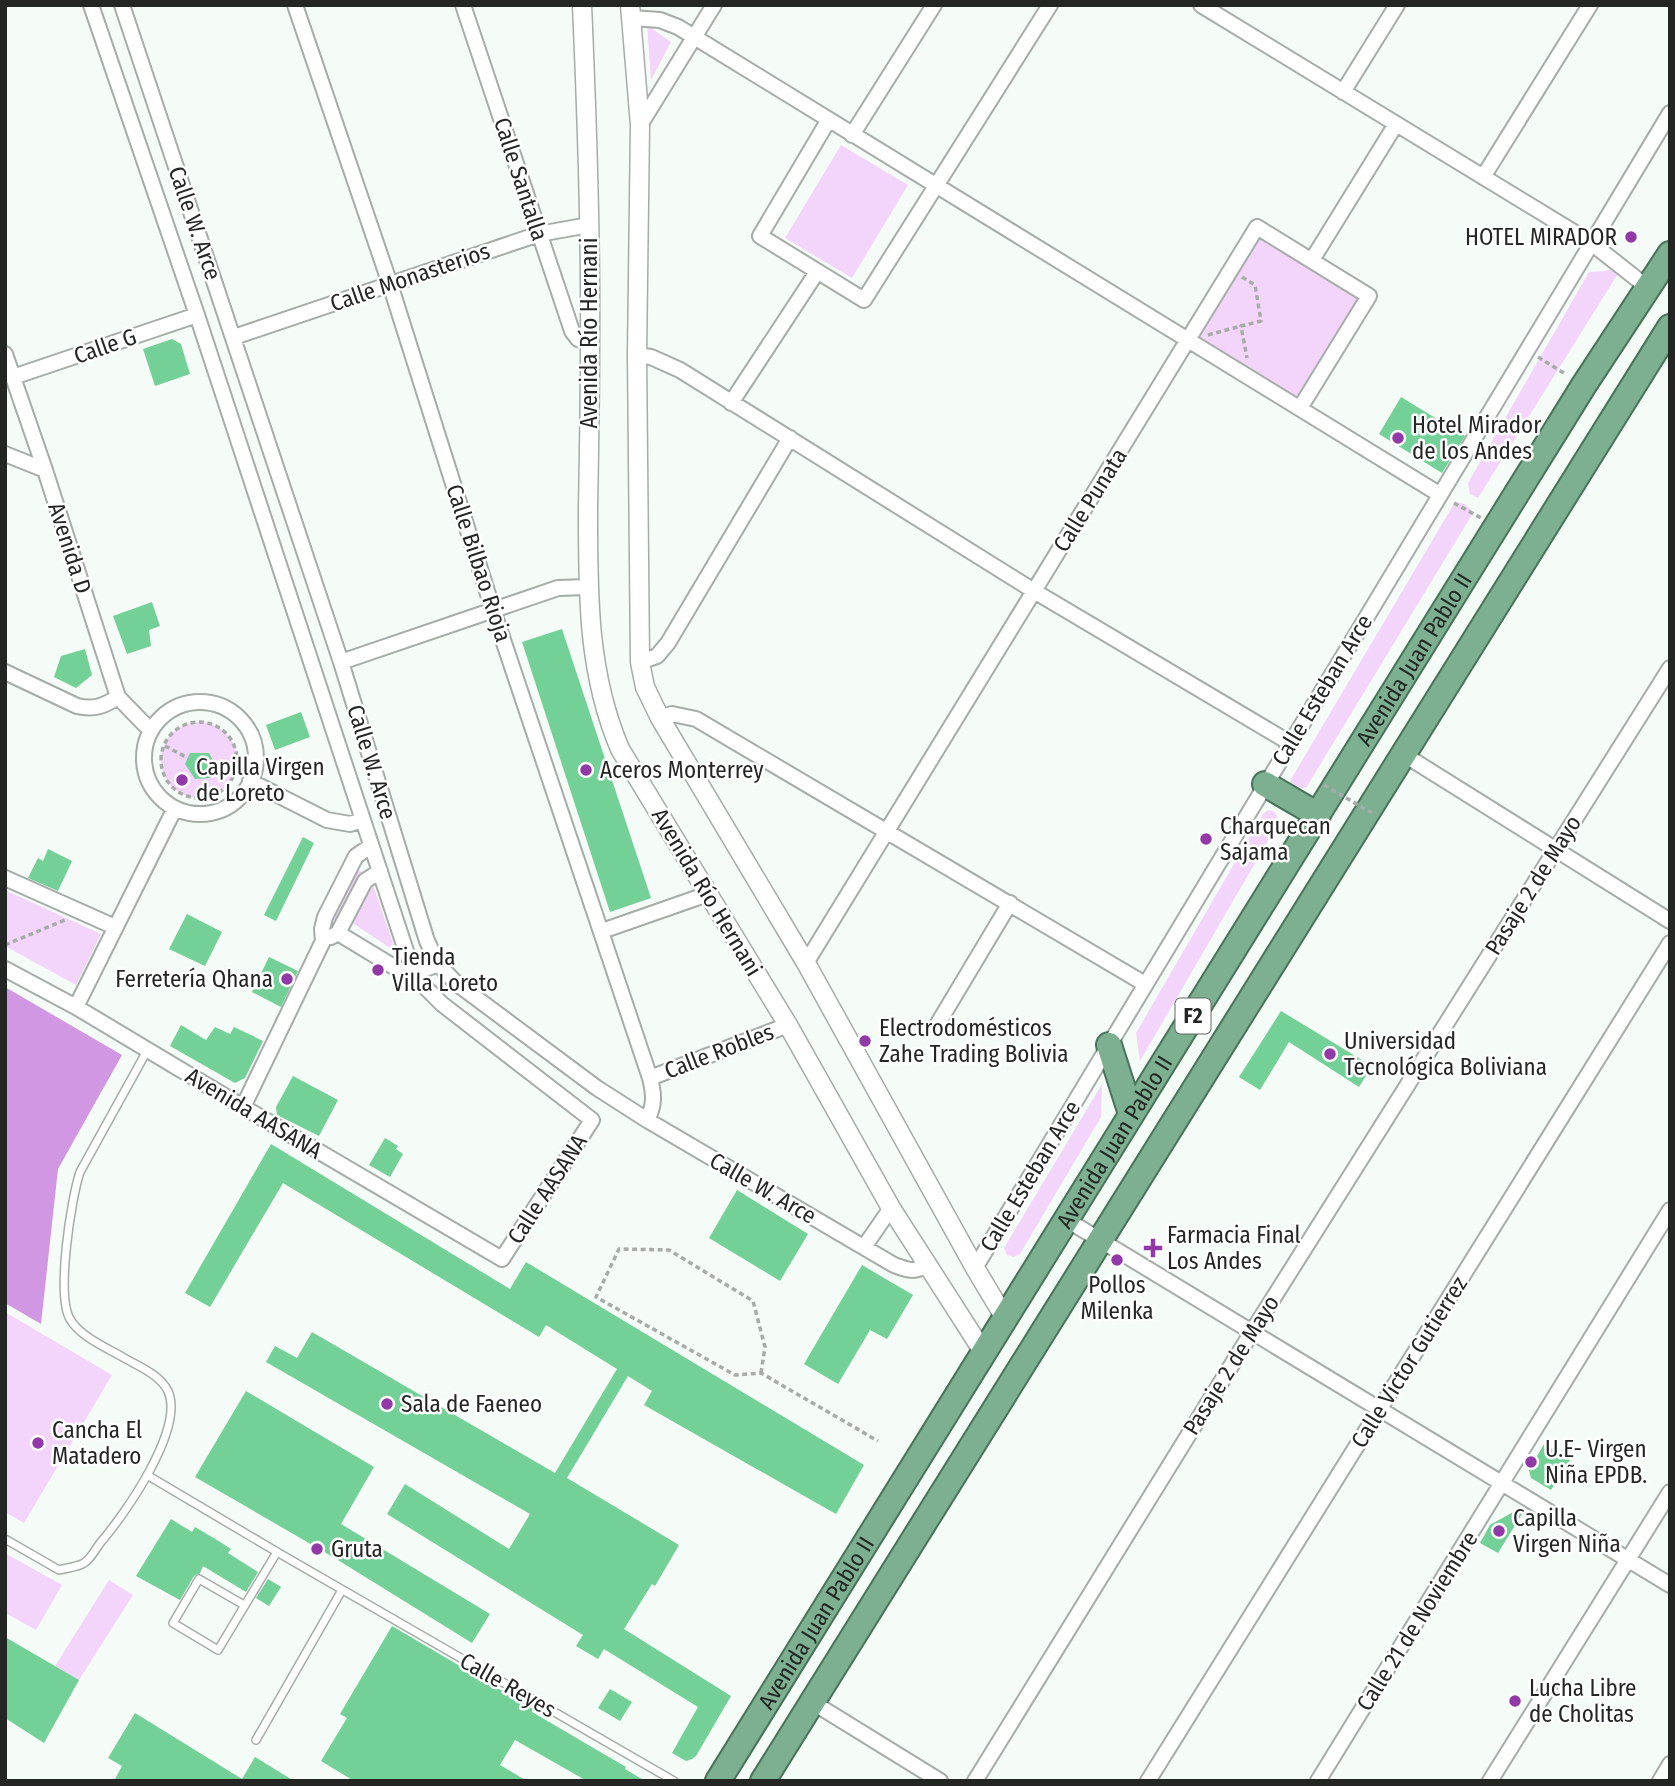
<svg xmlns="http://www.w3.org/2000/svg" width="1675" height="1786" viewBox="0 0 1675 1786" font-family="'Fira Sans Condensed',sans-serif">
<rect width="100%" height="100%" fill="#f5fbf7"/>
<path fill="#f3d5fb" d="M647,25L671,42L651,80Z
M841,145L908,185L852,278L785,238Z
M1256,235L1358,297L1297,398L1194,336Z
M1614,268L1619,272L1478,498L1470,494L1468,483L1589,272L1605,271Z
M1455,502L1465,504L1473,513L1306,788L1295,789L1290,781Z
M161 760a38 38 0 1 1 76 0a38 38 0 1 1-76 0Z
M1268,810L1275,812L1279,822L1140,1061L1136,1033L1263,814Z
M355,869L363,872L340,921H335L332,917Z
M372,882L396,952L351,922Z
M5,890L101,934L76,985L5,946Z
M1102,1084L1101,1117L1020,1254L1014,1257L1007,1255L1004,1248Z
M5,1312L112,1375L24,1523L5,1512Z
M5,1553L62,1585L36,1630L5,1613Z
M109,1580L133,1595L79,1680L55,1666Z"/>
<path fill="#d297e2" d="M5,987L122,1055L58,1169L41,1324L5,1303Z"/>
<path fill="#73d097" d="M172,339L181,344L190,374L155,386L143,349Z
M1401,397L1465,436L1442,473L1379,434Z
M152,602L160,626L149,630L151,646L127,654L113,616Z
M562,629L651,898L610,912L522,642Z
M85,649L92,675L76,688L54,677L61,656Z
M301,712L310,737L275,750L266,725Z
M190,753H209L216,766L210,778L195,779L185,764Z
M303,837L314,843L276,921L264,915Z
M48,849L72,861L58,891L28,878L38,858L43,861Z
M187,914L222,932L205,966L169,949Z
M269,957L298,971L281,1007L252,992Z
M1281,1011L1372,1066L1359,1087L1289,1042L1260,1090L1239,1077Z
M181,1025L206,1040L215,1027L230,1034L234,1027L263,1041L245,1078L235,1083L170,1046Z
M293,1076L338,1100L319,1136L277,1115L276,1107Z
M385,1138L398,1146L396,1149L403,1154L390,1177L369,1165Z
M271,1144L510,1289L526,1262L864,1465L836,1514L644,1405L652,1391L628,1376L567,1478L679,1545L655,1586L652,1584L624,1629L731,1696L696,1756L692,1759L686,1761L672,1753L698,1707L604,1649L598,1659L576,1646L583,1635L387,1514L405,1484L509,1549L530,1514L266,1362L275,1346L297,1358L312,1332L555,1473L617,1369L546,1325L539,1337L283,1183L210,1307L185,1293Z
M737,1190L808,1234L780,1281L709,1238Z
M862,1265L913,1295L887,1339L870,1330L838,1384L804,1364Z
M246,1391L374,1467L341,1524L490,1614L472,1643L333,1557L195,1477Z
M1544,1444L1570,1460L1551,1490L1531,1478L1529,1470Z
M1522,1507L1525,1509L1498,1553L1480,1543L1490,1525Z
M171,1519L192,1532L195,1527L217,1540L231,1549L228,1553L258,1572L246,1592L203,1566L200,1573L194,1576L180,1600L136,1576Z
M268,1579L281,1587L269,1606L256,1598Z
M392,1626L533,1709L532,1712L626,1767L625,1769L645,1781H587L515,1740L500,1765L527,1781H354L321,1761L347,1718L340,1714Z
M5,1637L79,1680L44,1743L5,1718Z
M610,1689L632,1702L620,1721L598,1708Z
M135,1713L242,1779L255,1757L294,1781H114L122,1766L108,1758Z"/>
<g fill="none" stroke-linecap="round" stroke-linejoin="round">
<defs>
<path id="service" d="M147,1475L277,1552L674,1781
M5,1539L59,1570C66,1568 78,1567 84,1563C91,1559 96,1548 101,1542C125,1514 185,1429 168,1391C160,1375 140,1367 126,1359C108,1348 80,1337 70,1319C56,1295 71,1199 80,1172L148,1049
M244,1605L199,1579L173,1623L218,1650L277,1552
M256,1740L342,1590"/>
<path id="minor" d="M122,5L341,662L427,941L438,964L456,983L597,1088L647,1120L894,1265C907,1270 915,1273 927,1265
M295,5L390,284L493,610L650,1078C654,1094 655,1105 647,1120
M463,5L572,331L578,339L590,341
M1201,5L1590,242L1647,287
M632,18L660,20L678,27L1439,494
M1343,92L1397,5
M828,121L760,236L864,300L1050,5
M640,125L714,5
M852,135L934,5
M1483,177L1590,5
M1312,260L1396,124
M234,337L539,234L589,225
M5,354L45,470L118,697L151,731
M637,355L651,357L680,370L1034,591L1290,743
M13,377L197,315
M731,403L817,272
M5,454L45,470
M341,662L558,588L587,587
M640,662L657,656L668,643L790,438
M5,672L77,706C94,710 104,706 118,697
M144 758a56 56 0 1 1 112 0a56 56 0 1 1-112 0Z
M660,718L672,714L696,719L1145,984
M1403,754L1670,921
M250,781L327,820L350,824L363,820
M5,878L115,927
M602,931L708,894
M338,933L399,970L416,973L438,964
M331,937L338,933L365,881L380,871
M806,963L1257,227L1369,296L1300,408
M5,969L76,1007L243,1107L502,1259L592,1120L442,1004L426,988L408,957L197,315L91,5
M76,1007L175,808
M937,1025L1010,903
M650,1078L788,1025
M243,1107L323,941L322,929L325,917L356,856L371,846
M1067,1220L1670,1585
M864,1247L891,1208
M975,1268L1670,113
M812,1702L940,1781
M975,1781L1252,1332L1670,668
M1148,1781L1670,943
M1318,1781L1670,1210
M1490,1781L1670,1492
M1660,1781L1670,1764"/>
<path id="tertiary" d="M582,5C587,118 591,232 590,345C590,400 589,454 588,509C588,592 587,672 620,749L788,1025L891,1208L984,1353
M630,5L640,125L637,355L640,662L645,687L660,718L806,963L975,1268L1005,1318"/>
<g id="trunk">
<path d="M1265,784L1318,815"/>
<path d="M1109,1045L1131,1114"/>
<path id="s1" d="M718,1781L1584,385L1670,254"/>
<path d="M763,1781L1670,327"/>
</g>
</defs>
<use href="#service" stroke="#a6aca8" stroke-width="10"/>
<use href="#minor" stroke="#a6aca8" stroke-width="18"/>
<use href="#tertiary" stroke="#a6aca8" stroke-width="21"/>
<use href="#trunk" stroke="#487358" stroke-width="28"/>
<path stroke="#a8aca9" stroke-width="3.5" stroke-dasharray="5 3.5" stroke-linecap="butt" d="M1242,277L1255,285L1261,321L1241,326L1247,358
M1208,335L1241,326
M1538,357L1567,375
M1454,503L1481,518
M161 760a38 38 0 1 1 76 0a38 38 0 1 1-76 0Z
M165,746L188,758
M5,945L65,920
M761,1373L765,1347L753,1301L669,1250L619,1249L596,1297L735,1375L761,1373L878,1441"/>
<use href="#service" stroke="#fff" stroke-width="7"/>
<use href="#minor" stroke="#fff" stroke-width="14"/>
<use href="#tertiary" stroke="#fff" stroke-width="18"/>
<use href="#trunk" stroke="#7cb090" stroke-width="24"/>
<path stroke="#a8aca9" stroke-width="3.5" stroke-dasharray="5 3.5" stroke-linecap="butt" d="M1324,785L1372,813"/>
</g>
<g fill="#913aa7" stroke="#fff" stroke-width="2.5">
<circle cx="1631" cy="237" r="7"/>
<circle cx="1398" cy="438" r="7"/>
<circle cx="586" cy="770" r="7"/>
<circle cx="182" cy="780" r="7"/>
<circle cx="1206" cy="839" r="7"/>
<circle cx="378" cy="970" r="7"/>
<circle cx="287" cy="979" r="7"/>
<circle cx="865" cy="1041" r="7"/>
<circle cx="1330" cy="1054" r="7"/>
<path d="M1149.5 1237.5h7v7h7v7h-7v7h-7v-7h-7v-7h7z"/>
<circle cx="1117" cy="1260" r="7"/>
<circle cx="387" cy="1404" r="7"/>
<circle cx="38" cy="1443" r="7"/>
<circle cx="1531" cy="1462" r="7"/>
<circle cx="1499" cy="1531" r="7"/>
<circle cx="317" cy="1549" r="7"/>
<circle cx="1515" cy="1701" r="7"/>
</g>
<g text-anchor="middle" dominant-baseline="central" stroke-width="5" stroke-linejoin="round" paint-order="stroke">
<rect fill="#fff" stroke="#666766" stroke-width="2" x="1175.5" y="998.5" width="35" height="35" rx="5"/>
<g font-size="21" font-weight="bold" fill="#242624">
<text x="1193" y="1016">F2</text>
</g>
<g font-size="23" fill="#242624" stroke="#fff">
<text transform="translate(521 179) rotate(72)">Calle Santalla</text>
<text transform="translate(195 223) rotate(71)">Calle W. Arce</text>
<text transform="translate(410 277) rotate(-19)">Calle Monasterios</text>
<text transform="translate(589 333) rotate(-90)">Avenida Río Hernani</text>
<text transform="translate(105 346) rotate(-19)">Calle G</text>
<text transform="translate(1090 500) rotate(-58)">Calle Punata</text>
<text transform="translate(70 548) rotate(72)">Avenida D</text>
<text transform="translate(479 563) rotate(72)">Calle Bilbao Rioja</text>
<text stroke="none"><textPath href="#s1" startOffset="1320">Avenida Juan Pablo II</textPath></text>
<text transform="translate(1322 690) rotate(-59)">Calle Esteban Arce</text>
<text transform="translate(372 762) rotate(73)">Calle W. Arce</text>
<text transform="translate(1533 885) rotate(-58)">Pasaje 2 de Mayo</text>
<text transform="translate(707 892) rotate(59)">Avenida Río Hernani</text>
<text transform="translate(719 1051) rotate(-21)">Calle Robles</text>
<text transform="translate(254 1113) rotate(31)">Avenida AASANA</text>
<text stroke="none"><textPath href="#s1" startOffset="752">Avenida Juan Pablo II</textPath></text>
<text transform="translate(1030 1176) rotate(-59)">Calle Esteban Arce</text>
<text transform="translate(763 1188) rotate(30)">Calle W. Arce</text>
<text transform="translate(547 1189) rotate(-57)">Calle AASANA</text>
<text transform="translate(1409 1362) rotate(-58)">Calle Victor Gutierrez</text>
<text transform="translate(1231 1365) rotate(-58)">Pasaje 2 de Mayo</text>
<text transform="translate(1417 1621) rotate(-58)">Calle 21 de Noviembre</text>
<text stroke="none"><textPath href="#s1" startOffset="186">Avenida Juan Pablo II</textPath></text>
<text transform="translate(508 1685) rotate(30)">Calle Reyes</text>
</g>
<g font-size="23" fill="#242624" stroke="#fff" text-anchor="start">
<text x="1617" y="237" text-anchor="end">HOTEL MIRADOR</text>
<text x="1412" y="425">Hotel Mirador<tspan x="1412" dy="26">de los Andes</tspan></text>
<text x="196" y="767">Capilla Virgen<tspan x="196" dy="26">de Loreto</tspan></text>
<text x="600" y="770">Aceros Monterrey</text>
<text x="1220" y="826">Charquecan<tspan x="1220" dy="26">Sajama</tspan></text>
<text x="392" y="957">Tienda<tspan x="392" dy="26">Villa Loreto</tspan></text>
<text x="273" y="979" text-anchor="end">Ferretería Qhana</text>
<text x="879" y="1028">Electrodomésticos<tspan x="879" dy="26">Zahe Trading Bolivia</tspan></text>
<text x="1344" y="1041">Universidad<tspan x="1344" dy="26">Tecnológica Boliviana</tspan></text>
<text x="1167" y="1235">Farmacia Final<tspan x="1167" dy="26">Los Andes</tspan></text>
<text x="1117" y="1285" text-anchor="middle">Pollos<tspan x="1117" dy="26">Milenka</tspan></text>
<text x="401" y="1404">Sala de Faeneo</text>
<text x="52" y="1430">Cancha El<tspan x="52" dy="26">Matadero</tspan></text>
<text x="1545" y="1449">U.E- Virgen<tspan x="1545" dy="26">Niña EPDB.</tspan></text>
<text x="1513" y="1518">Capilla<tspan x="1513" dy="26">Virgen Niña</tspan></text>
<text x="331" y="1549">Gruta</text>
<text x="1529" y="1688">Lucha Libre<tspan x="1529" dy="26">de Cholitas</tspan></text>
</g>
</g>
<rect width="1675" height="1786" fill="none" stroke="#242624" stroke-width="14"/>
</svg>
